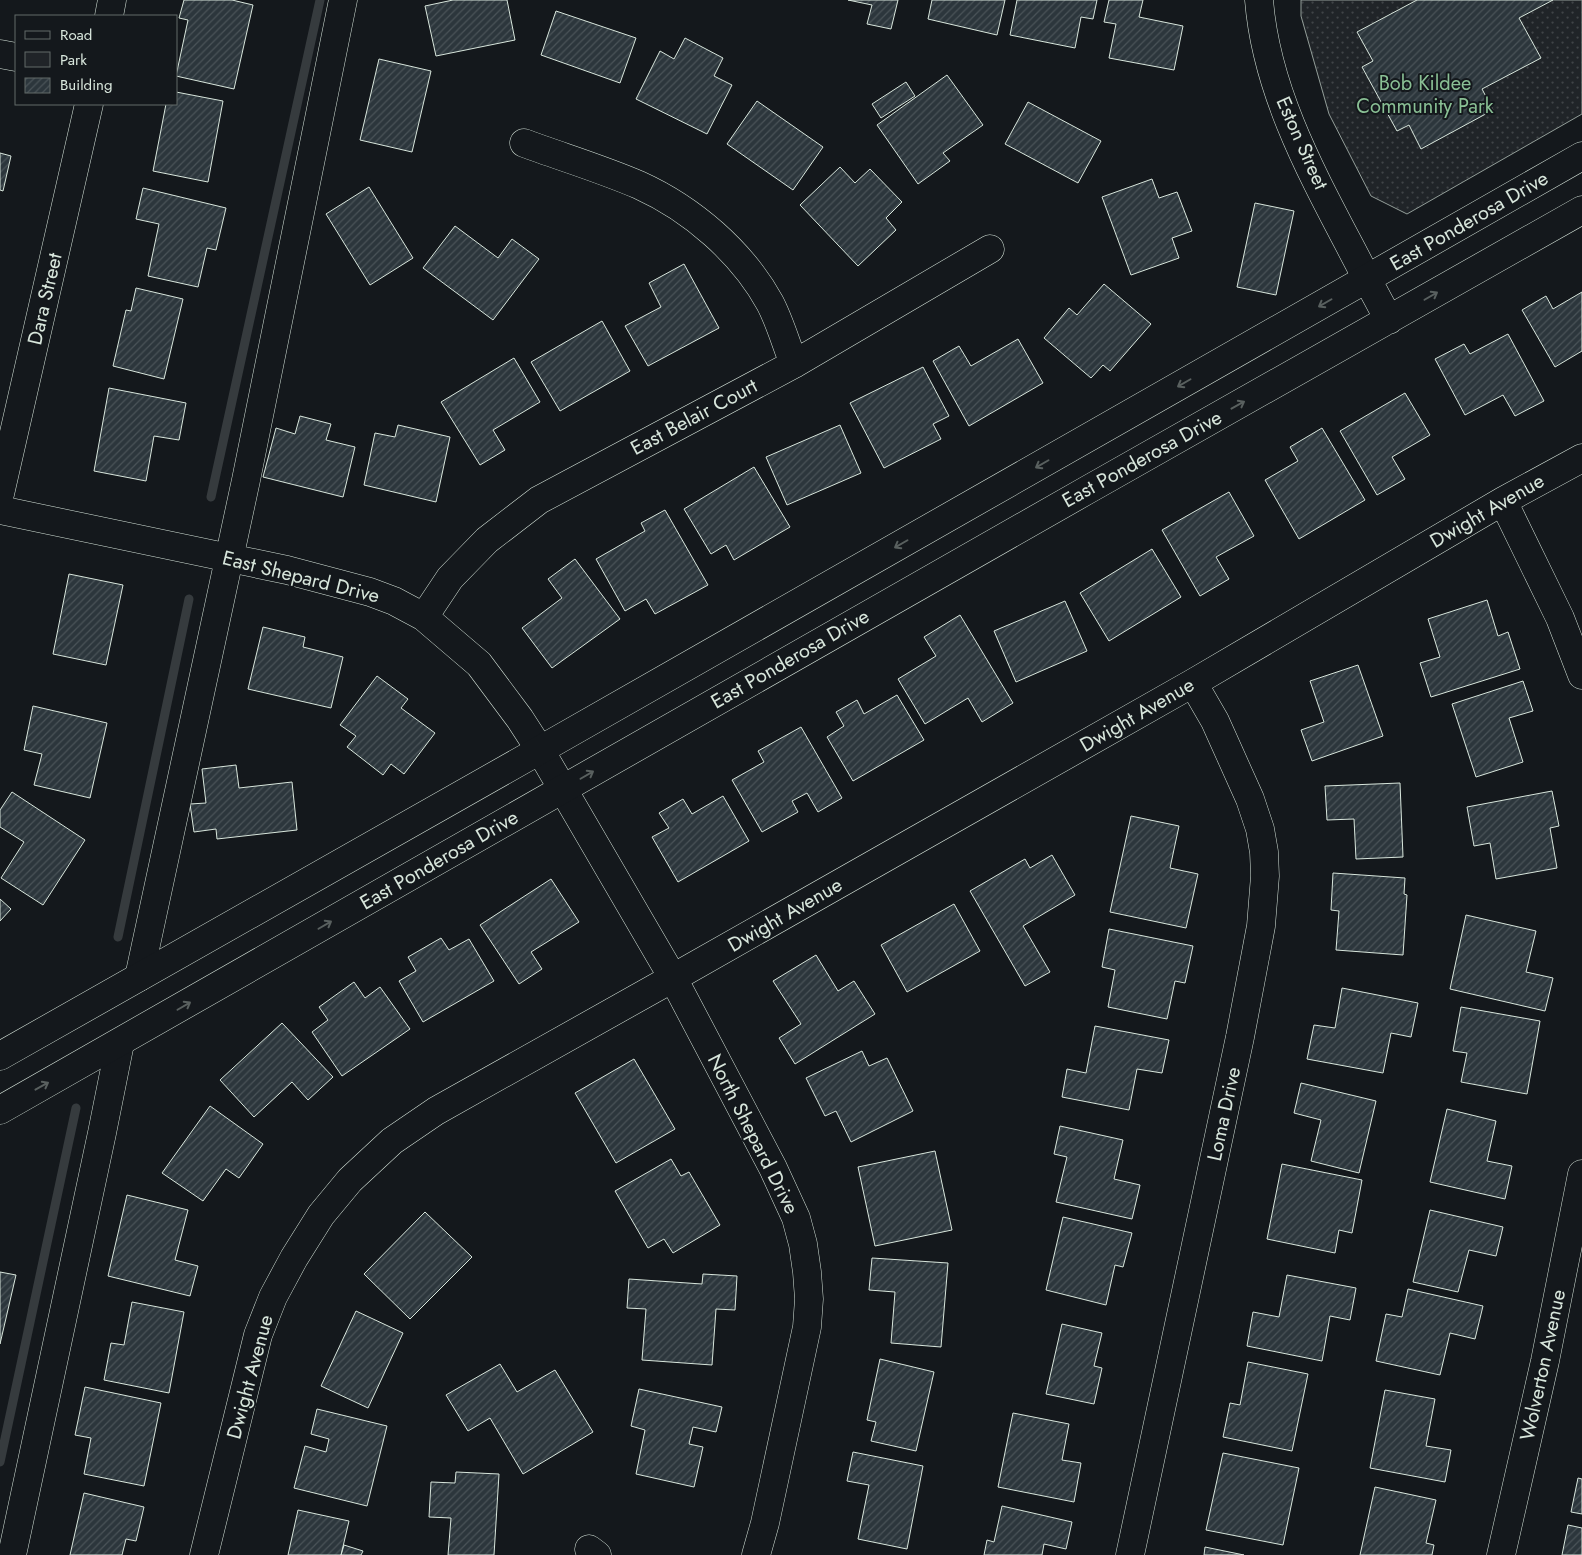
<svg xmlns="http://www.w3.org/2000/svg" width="1582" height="1555" viewBox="0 0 1582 1555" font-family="Jost,sans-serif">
<defs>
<pattern id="green-dots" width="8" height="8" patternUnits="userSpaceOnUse" patternTransform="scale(1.25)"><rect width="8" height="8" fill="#202428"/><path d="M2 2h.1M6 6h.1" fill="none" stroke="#404447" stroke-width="1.8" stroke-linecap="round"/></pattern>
<pattern id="building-hatch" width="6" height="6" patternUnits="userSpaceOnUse" patternTransform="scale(1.25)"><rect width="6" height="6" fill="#2c363c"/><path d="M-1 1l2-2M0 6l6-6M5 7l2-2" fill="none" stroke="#4a5358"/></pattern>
</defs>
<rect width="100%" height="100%" fill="#14181c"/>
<path fill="url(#green-dots)" stroke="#939e99" d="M1301,0H1582V114L1407,214L1371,196L1329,114L1301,16Z"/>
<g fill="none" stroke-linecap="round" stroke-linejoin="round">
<path stroke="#363b3e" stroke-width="9" d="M211,497L320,0
M118,937L189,599
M0,1462L76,1108"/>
</g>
<path fill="url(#building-hatch)" stroke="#d8e6dc" d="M184,0H232L253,5L234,89L176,76L188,20L179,18Z
M453,0H507L515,40L436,56L425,6Z
M848,0H898L891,29L867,24L872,5Z
M932,0H1005L997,35L928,19Z
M1017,0H1097L1093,19L1081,17L1075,48L1010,35Z
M1109,0H1143L1139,17L1183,26L1174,70L1109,58L1116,24L1104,22Z
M1417,0H1553L1519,18L1541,58L1482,89L1493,110L1421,149L1409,125L1397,131L1362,67L1373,61L1357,32Z
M556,11L636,38L620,83L541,55Z
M685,38L723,58L714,76L732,85L707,134L636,99L660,51L674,59Z
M379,59L431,71L412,152L360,140Z
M947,75L983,125L943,153L950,161L918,184L877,125Z
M906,82L915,96L881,118L872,104Z
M176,92L223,101L208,182L153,171L166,104H176Z
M757,101L823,147L793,190L727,144Z
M1028,102L1101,141L1078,183L1005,144Z
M0,153L11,156L3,191L0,190Z
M840,167L855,183L870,169L902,202L886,218L896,230L858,266L800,205Z
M1152,179L1159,198L1177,192L1192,231L1172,238L1179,258L1131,275L1102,197Z
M369,187L413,258L370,285L326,214Z
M143,188L226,208L216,250L207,248L198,287L148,276L159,224L136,219Z
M1255,203L1294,211L1276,295L1237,287Z
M455,226L498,258L512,239L539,259L493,320L423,268Z
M684,264L719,328L648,366L625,326L661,307L649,283Z
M1104,284L1151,324L1110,371L1103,365L1091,378L1044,338L1069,308L1077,315Z
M136,288L183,299L164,379L113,366L126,310L131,311Z
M1582,292V351L1555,367L1522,310L1546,296L1553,309Z
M602,321L630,371L560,411L531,362Z
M1508,334L1544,401L1515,416L1503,395L1465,415L1435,359L1464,344L1470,354Z
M1018,339L1043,383L969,426L933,361L959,346L971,366Z
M514,358L540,402L493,430L505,450L480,465L441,402Z
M923,367L949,416L933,424L941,439L884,468L850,403Z
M109,388L186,403L179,440L154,436L146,481L94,471Z
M1405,393L1430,435L1392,457L1405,479L1377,495L1340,431Z
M300,416L331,424L326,440L355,447L343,497L263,477L276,428L295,434Z
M398,425L450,437L436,502L364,485L375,433L395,437Z
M840,425L861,473L787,505L766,457Z
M1322,428L1365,500L1299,539L1265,480L1298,461L1290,447Z
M754,467L790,527L734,560L726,545L711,554L684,509Z
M1229,492L1254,536L1216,557L1229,579L1200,596L1162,530Z
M665,510L708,585L655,614L646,599L625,611L596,559L645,531L641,523Z
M1152,549L1181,597L1109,641L1080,593Z
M575,559L620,619L552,668L522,628L562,598L548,579Z
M69,574L123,585L106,665L53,654Z
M1487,600L1498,636L1508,632L1520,669L1431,697L1420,663L1440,657L1428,619Z
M1065,601L1087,651L1016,682L994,631Z
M960,615L1013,703L982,722L968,698L925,724L898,679L936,656L924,637Z
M263,627L305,637L303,647L343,657L331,708L248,689Z
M1358,665L1383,736L1312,761L1301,730L1324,722L1310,681Z
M377,676L408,699L401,708L435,733L404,774L391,764L383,775L347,747L356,736L340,725Z
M1523,681L1533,711L1509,718L1523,762L1476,777L1452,704Z
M897,695L924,740L853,781L827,737L844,726L836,712L857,700L864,714Z
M33,706L107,723L90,798L34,785L42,754L24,750Z
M801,727L842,798L818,812L807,793L792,801L798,812L762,832L732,780L764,762L758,751Z
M236,765L239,788L292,782L297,830L217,839L216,829L194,832L190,804L206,803L202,769Z
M1400,783L1403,857L1356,859L1354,819L1327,820L1325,786Z
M1552,791L1559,826L1550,828L1557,868L1496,879L1490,843L1474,846L1467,807Z
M12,792L85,840L43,905L1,878L24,842L0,827V810Z
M723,796L749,841L678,882L652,837L669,828L659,813L683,799L692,814Z
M1131,816L1179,826L1170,868L1198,874L1186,928L1110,912Z
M1052,855L1075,895L1023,926L1050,972L1025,986L970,891L1025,859L1030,868Z
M1333,873L1405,878L1404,894L1407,895L1403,955L1336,950L1339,911L1331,910Z
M551,879L579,922L531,952L542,969L519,984L480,925Z
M0,899L11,909L0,921Z
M954,904L980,951L907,992L881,945Z
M1466,915L1536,931L1526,972L1553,978L1545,1011L1450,989Z
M1109,929L1193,946L1185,983L1175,981L1167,1019L1108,1007L1115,970L1102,967Z
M441,938L449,950L469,939L494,981L423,1022L399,981L416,971L408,957Z
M816,955L838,991L854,981L875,1014L795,1064L779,1038L801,1024L773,981Z
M354,982L365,998L380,987L410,1029L342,1076L312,1032L328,1020L319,1007Z
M1342,988L1418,1003L1411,1037L1391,1033L1383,1073L1307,1059L1314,1025L1335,1028Z
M1461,1007L1540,1021L1527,1094L1461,1082L1467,1053L1453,1051Z
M282,1023L333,1077L308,1100L292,1082L254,1117L220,1080Z
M1095,1026L1169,1040L1162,1073L1137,1069L1129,1110L1062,1097L1067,1069L1086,1073Z
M862,1051L869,1066L887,1058L913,1111L851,1142L836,1111L825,1116L806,1078Z
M634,1059L675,1129L616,1163L575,1093Z
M1301,1083L1376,1101L1359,1173L1311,1161L1321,1120L1294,1113Z
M210,1106L263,1144L239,1178L226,1169L203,1201L162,1173Z
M1447,1109L1496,1121L1487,1161L1512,1166L1505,1199L1430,1182Z
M1060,1126L1123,1140L1114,1179L1140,1185L1132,1219L1056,1202L1067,1157L1054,1154Z
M935,1151L952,1230L875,1246L858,1167Z
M671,1159L681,1176L689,1172L720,1225L673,1253L664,1239L648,1248L615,1191Z
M1282,1164L1362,1180L1352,1233L1339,1230L1335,1253L1267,1239Z
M127,1195L188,1210L175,1260L198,1266L190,1296L108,1276Z
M1430,1210L1503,1227L1496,1256L1469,1250L1458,1292L1413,1282Z
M425,1212L472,1257L410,1319L364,1274Z
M1063,1217L1132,1233L1123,1267L1115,1265L1106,1305L1046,1290Z
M872,1258L948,1263L941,1347L891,1343L895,1292L869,1290Z
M0,1272L16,1275L0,1344Z
M703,1274L737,1276L735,1310L716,1309L712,1365L642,1360L646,1309L627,1308L629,1279L702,1284Z
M1287,1275L1356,1288L1350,1320L1330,1316L1322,1361L1247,1346L1253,1312L1279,1317Z
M1408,1289L1483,1306L1475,1339L1450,1333L1440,1375L1376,1361L1386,1314L1402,1317Z
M132,1302L184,1312L169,1393L104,1380L111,1343L124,1345Z
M356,1311L403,1333L368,1408L321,1386Z
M1062,1324L1102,1333L1094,1366L1102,1368L1094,1404L1046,1394Z
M880,1359L934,1372L916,1451L871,1441L876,1422L867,1420Z
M1248,1362L1308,1374L1292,1451L1223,1437L1230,1403L1240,1405Z
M500,1364L517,1392L555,1370L593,1432L523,1474L490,1418L468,1431L446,1395Z
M85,1387L161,1403L144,1486L84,1474L91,1438L75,1435Z
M639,1389L722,1407L716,1432L693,1427L689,1444L703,1447L694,1487L636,1474L645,1430L631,1426Z
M1385,1390L1435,1399L1426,1446L1451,1450L1445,1482L1370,1468Z
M317,1409L387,1426L367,1506L294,1488L305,1446L326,1452L329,1439L311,1434Z
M1013,1413L1069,1424L1062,1460L1081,1463L1074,1502L998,1487Z
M853,1452L923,1466L907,1549L858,1539L869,1485L847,1481Z
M1223,1453L1299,1468L1283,1545L1206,1530Z
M456,1472L499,1474L494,1555H448L451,1518L429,1517L431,1482L455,1483Z
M1578,1478L1582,1479V1514L1571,1512Z
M1375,1487L1436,1500L1426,1543L1434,1545L1432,1555H1360Z
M84,1493L144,1507L136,1541L126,1539L122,1555H70Z
M1002,1506L1072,1522L1066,1549L1044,1544L1042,1555H984L987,1540L994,1542Z
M298,1510L349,1521L341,1555H288Z
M1568,1525L1582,1528V1555H1562Z
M344,1545L363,1551L361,1555H341Z
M1205,1547L1244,1555H1204Z"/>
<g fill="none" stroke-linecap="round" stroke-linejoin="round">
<defs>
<path id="minor" d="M1259,0C1267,101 1322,191 1367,279
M109,16L112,0
M0,54L16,57
M524,143C562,157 602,169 639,185C692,209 742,252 770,303C780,322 786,344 794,364
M0,494L89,104
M1503,501L1560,618L1582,675
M0,510L287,570L370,592L394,601L424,617L479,664L520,719L540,750L673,978L773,1168L796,1218L803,1244L807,1272L809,1299L807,1327L765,1523L756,1555
M424,617L450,578L487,540L539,500L794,364L990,249
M139,977L246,480L343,0
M589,1549L597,1555
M12,1555L102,1133L120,1043
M204,1555L258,1335L273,1297L294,1258L321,1215L350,1180L392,1141L436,1111L673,978L1193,683L1503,501L1582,458
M1130,1555L1240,1037L1261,926L1265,876L1264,852L1260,829L1250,799L1215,721L1193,683
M1501,1555L1545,1361L1582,1174"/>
<path id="major" d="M1367,279L1389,320
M0,1056L540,750L1582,156
M0,1110L1089,489L1582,210"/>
</defs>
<use href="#minor" stroke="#d8e6dc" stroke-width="29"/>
<use href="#major" stroke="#d8e6dc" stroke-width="29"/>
<use href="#minor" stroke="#14181c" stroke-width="28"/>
<use href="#major" stroke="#14181c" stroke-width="28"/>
</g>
<defs><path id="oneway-shaft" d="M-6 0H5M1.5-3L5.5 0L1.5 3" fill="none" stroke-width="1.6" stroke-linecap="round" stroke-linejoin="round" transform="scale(1.25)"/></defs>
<g stroke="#59605f">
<use href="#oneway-shaft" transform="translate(1431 296) rotate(-30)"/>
<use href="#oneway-shaft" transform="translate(1325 303) rotate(150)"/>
<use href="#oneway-shaft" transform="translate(1184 383) rotate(150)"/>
<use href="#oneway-shaft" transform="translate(1238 405) rotate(-29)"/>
<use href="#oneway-shaft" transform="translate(1042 464) rotate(150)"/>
<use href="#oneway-shaft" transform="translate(901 544) rotate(150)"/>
<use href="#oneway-shaft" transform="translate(587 775) rotate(-30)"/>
<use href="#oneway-shaft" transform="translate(325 925) rotate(-30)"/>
<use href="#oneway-shaft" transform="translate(184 1006) rotate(-30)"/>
<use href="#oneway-shaft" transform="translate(42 1086) rotate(-29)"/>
</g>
<g text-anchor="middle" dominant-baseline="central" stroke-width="4" stroke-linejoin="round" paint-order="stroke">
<g font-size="20" fill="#8ac095" stroke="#14181c">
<text x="1425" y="83">Bob Kildee<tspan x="1425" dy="23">Community Park</tspan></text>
</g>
<g font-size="20" fill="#d8e6dc" stroke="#14181c">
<text transform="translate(1302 143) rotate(66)">Eston Street</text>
<text transform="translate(1469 221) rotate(-30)">East Ponderosa Drive</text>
<text transform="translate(45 299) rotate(-77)">Dara Street</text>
<text transform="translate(694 417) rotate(-28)">East Belair Court</text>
<text transform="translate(1142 459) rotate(-29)">East Ponderosa Drive</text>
<text transform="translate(1487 511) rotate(-30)">Dwight Avenue</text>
<text transform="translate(301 577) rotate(14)">East Shepard Drive</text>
<text transform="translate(790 659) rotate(-30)">East Ponderosa Drive</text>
<text transform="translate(1137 715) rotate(-30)">Dwight Avenue</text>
<text transform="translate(439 860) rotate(-30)">East Ponderosa Drive</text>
<text transform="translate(785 915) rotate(-30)">Dwight Avenue</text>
<text transform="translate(1224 1114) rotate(-78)">Loma Drive</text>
<text transform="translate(753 1134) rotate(63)">North Shepard Drive</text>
<text transform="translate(1543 1365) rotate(-78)">Wolverton Avenue</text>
<text transform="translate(250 1377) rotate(-75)">Dwight Avenue</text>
</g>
</g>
<rect x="15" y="15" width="162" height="90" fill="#14181c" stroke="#626a69"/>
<rect x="25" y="31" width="25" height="8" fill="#14181c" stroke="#626a69"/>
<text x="60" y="40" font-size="15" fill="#d8e6dc">Road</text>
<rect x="25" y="52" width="25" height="15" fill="#202428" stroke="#626a69"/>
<text x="60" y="65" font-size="15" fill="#d8e6dc">Park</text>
<rect x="25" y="78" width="25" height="15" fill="url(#building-hatch)" stroke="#626a69"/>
<text x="60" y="90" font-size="15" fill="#d8e6dc">Building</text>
</svg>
